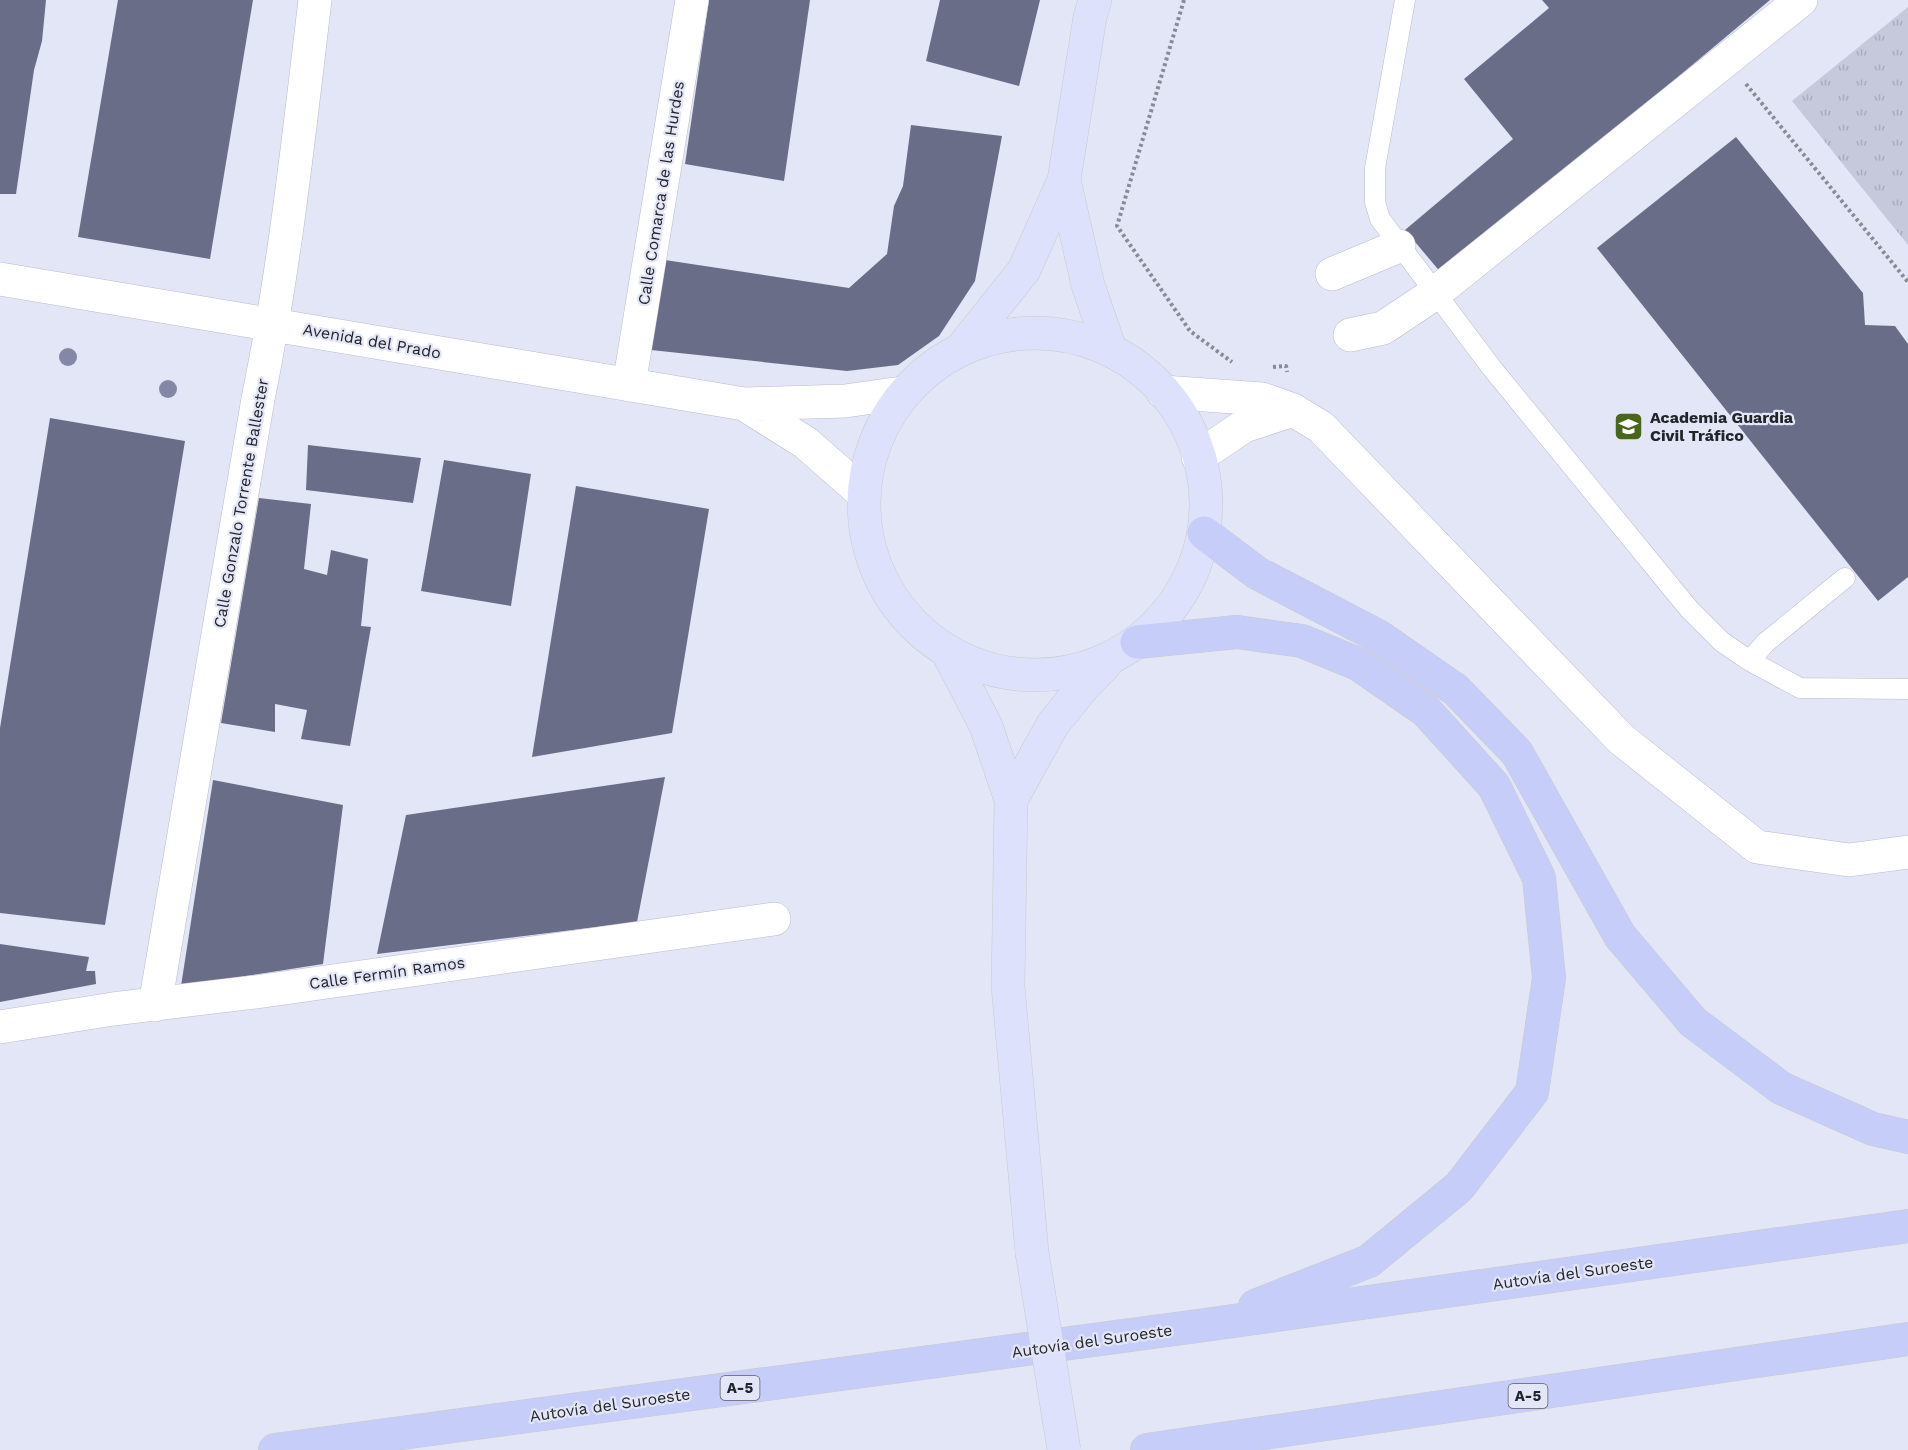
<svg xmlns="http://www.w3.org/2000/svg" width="1908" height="1450" viewBox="0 0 1908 1450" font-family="'Work Sans',sans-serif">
<defs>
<pattern id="grass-tufts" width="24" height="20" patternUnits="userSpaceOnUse" patternTransform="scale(1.5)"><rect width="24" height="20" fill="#c6c9db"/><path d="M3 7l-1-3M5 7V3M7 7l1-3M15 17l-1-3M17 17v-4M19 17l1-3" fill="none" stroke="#aaacbc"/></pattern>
</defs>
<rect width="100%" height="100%" fill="#e3e6f6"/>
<path fill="url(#grass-tufts)" d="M1908,7V245L1792,101Z"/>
<path fill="#6a6d88" d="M0,0H46L42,41L34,70L16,194H0Z
M118,0H253L210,259L78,237Z
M709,0H810L784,181L685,164Z
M940,0H1040L1019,86L926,61Z
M1542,0H1770L1442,274L1405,230L1513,139L1464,79L1549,8Z
M911,125L1002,136L975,281L939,336L898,365L847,371L651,350L665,260L849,288L887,254L894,206L903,186Z
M1736,137L1863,293L1865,325L1895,326L1908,344V577L1878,601L1597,248Z
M50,418L185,441L105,925L0,913V728Z
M308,445L421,458L413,503L306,490Z
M444,460L531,474L511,606L421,591Z
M576,486L709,509L672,733L532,757Z
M259,498L311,504L304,569L327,575L331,550L368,559L361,626L371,627L350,746L301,739L307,710L275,704V732L221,723Z
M665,777L637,922L377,954L406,815Z
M213,780L343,805L323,964L181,986Z
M0,944L89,957L86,971H95L96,984L0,1002Z"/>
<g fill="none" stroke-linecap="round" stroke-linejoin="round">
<defs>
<path id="service" d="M1405,0L1375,168V202L1380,219L1491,367L1689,609L1722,642L1750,661L1800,688L1908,689
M1750,661L1765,643L1845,578"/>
<path id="minor" d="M1332,274L1399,246
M0,279L744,404L845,401L902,393
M1350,335L1383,328L1434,294L1801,0
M629,385L692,0
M1163,392L1262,399L1293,410L1321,427L1621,739L1757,847L1849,860L1908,852
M744,404L806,443L864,494
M1198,457L1244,426L1293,410
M155,1005L258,399C285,267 299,134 315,0
M0,1027L113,1009L255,992L774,919"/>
<path id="primary" d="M1064,180L1088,285L1110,349
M864 504a171 171 0 1 1 342 0a171 171 0 1 1-342 0Z
M962,348L1024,270L1064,180L1090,17L1095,0
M947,651L986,726L1011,800L1008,986L1032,1252
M1011,800L1053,724L1083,687L1107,662"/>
<path id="motorway" d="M1204,533L1257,573L1378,636L1456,690L1517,753L1620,936L1693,1022L1781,1088L1873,1129L1908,1137
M1137,642L1237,632L1302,641L1358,664L1426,711L1494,786L1539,878L1549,978L1532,1092L1459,1187L1369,1261L1255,1306
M275,1450L1205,1325L1908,1226
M1147,1450L1908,1339"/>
</defs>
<use href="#service" stroke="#b8bbcb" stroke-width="21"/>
<use href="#minor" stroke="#b8bbcb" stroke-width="34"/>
<use href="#primary" stroke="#cacacc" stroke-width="34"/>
<use href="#motorway" stroke="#cacacc" stroke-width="34"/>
<path stroke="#888a95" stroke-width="4" stroke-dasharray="3 3" stroke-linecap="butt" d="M1184,0L1117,226L1190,331L1232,362
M1746,84L1908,282
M1273,367L1286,366L1287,372"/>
<use href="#service" stroke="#fff" stroke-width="20"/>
<use href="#minor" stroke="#fff" stroke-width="33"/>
<use href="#primary" stroke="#dde1fb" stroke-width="33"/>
<use href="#motorway" stroke="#c7cdf9" stroke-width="33"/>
<defs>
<path id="primary-bridge" d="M1032,1252L1064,1450"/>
</defs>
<use href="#primary-bridge" stroke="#cacacc" stroke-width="34" stroke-linecap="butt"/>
<use href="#primary-bridge" stroke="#dde1fb" stroke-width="33"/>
</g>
<g fill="#8488a6">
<circle cx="68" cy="357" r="9"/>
<circle cx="168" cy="389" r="9"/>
</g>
<defs>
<symbol id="university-square" viewBox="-11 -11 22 22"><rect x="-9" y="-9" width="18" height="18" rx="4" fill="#49671b" stroke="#e3e6f6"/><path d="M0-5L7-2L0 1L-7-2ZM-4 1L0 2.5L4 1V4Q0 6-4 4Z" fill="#fff"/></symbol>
</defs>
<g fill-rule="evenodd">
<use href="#university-square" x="1612" y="410" width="33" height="33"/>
</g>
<g text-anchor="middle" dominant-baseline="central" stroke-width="4.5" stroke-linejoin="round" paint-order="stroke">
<g fill="#e3e6f6" stroke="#5d5e67" stroke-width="1.5">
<rect x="720.5" y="1376" width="39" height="24" rx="4.5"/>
<rect x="1508.5" y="1384" width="39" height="24" rx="4.5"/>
</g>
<g font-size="15" font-weight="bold" fill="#23242a">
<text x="740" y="1388">A-5</text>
<text x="1528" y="1396">A-5</text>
</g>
<g font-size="16" fill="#23242a" stroke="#e3e6f6">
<text transform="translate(661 193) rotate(-81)">Calle Comarca de las Hurdes</text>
<text transform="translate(372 341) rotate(10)">Avenida del Prado</text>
<text transform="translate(241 503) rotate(-80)">Calle Gonzalo Torrente Ballester</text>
<text transform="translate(387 973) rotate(-8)">Calle Fermín Ramos</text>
<text transform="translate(1573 1273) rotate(-8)">Autovía del Suroeste</text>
<text transform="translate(1092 1341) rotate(-8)">Autovía del Suroeste</text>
<text transform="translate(610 1405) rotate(-8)">Autovía del Suroeste</text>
</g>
<g font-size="16" font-weight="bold" fill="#23242a" stroke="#e3e6f6" text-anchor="start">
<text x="1650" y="417">Academia Guardia<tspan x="1650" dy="18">Civil Tráfico</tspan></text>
</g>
</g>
</svg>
